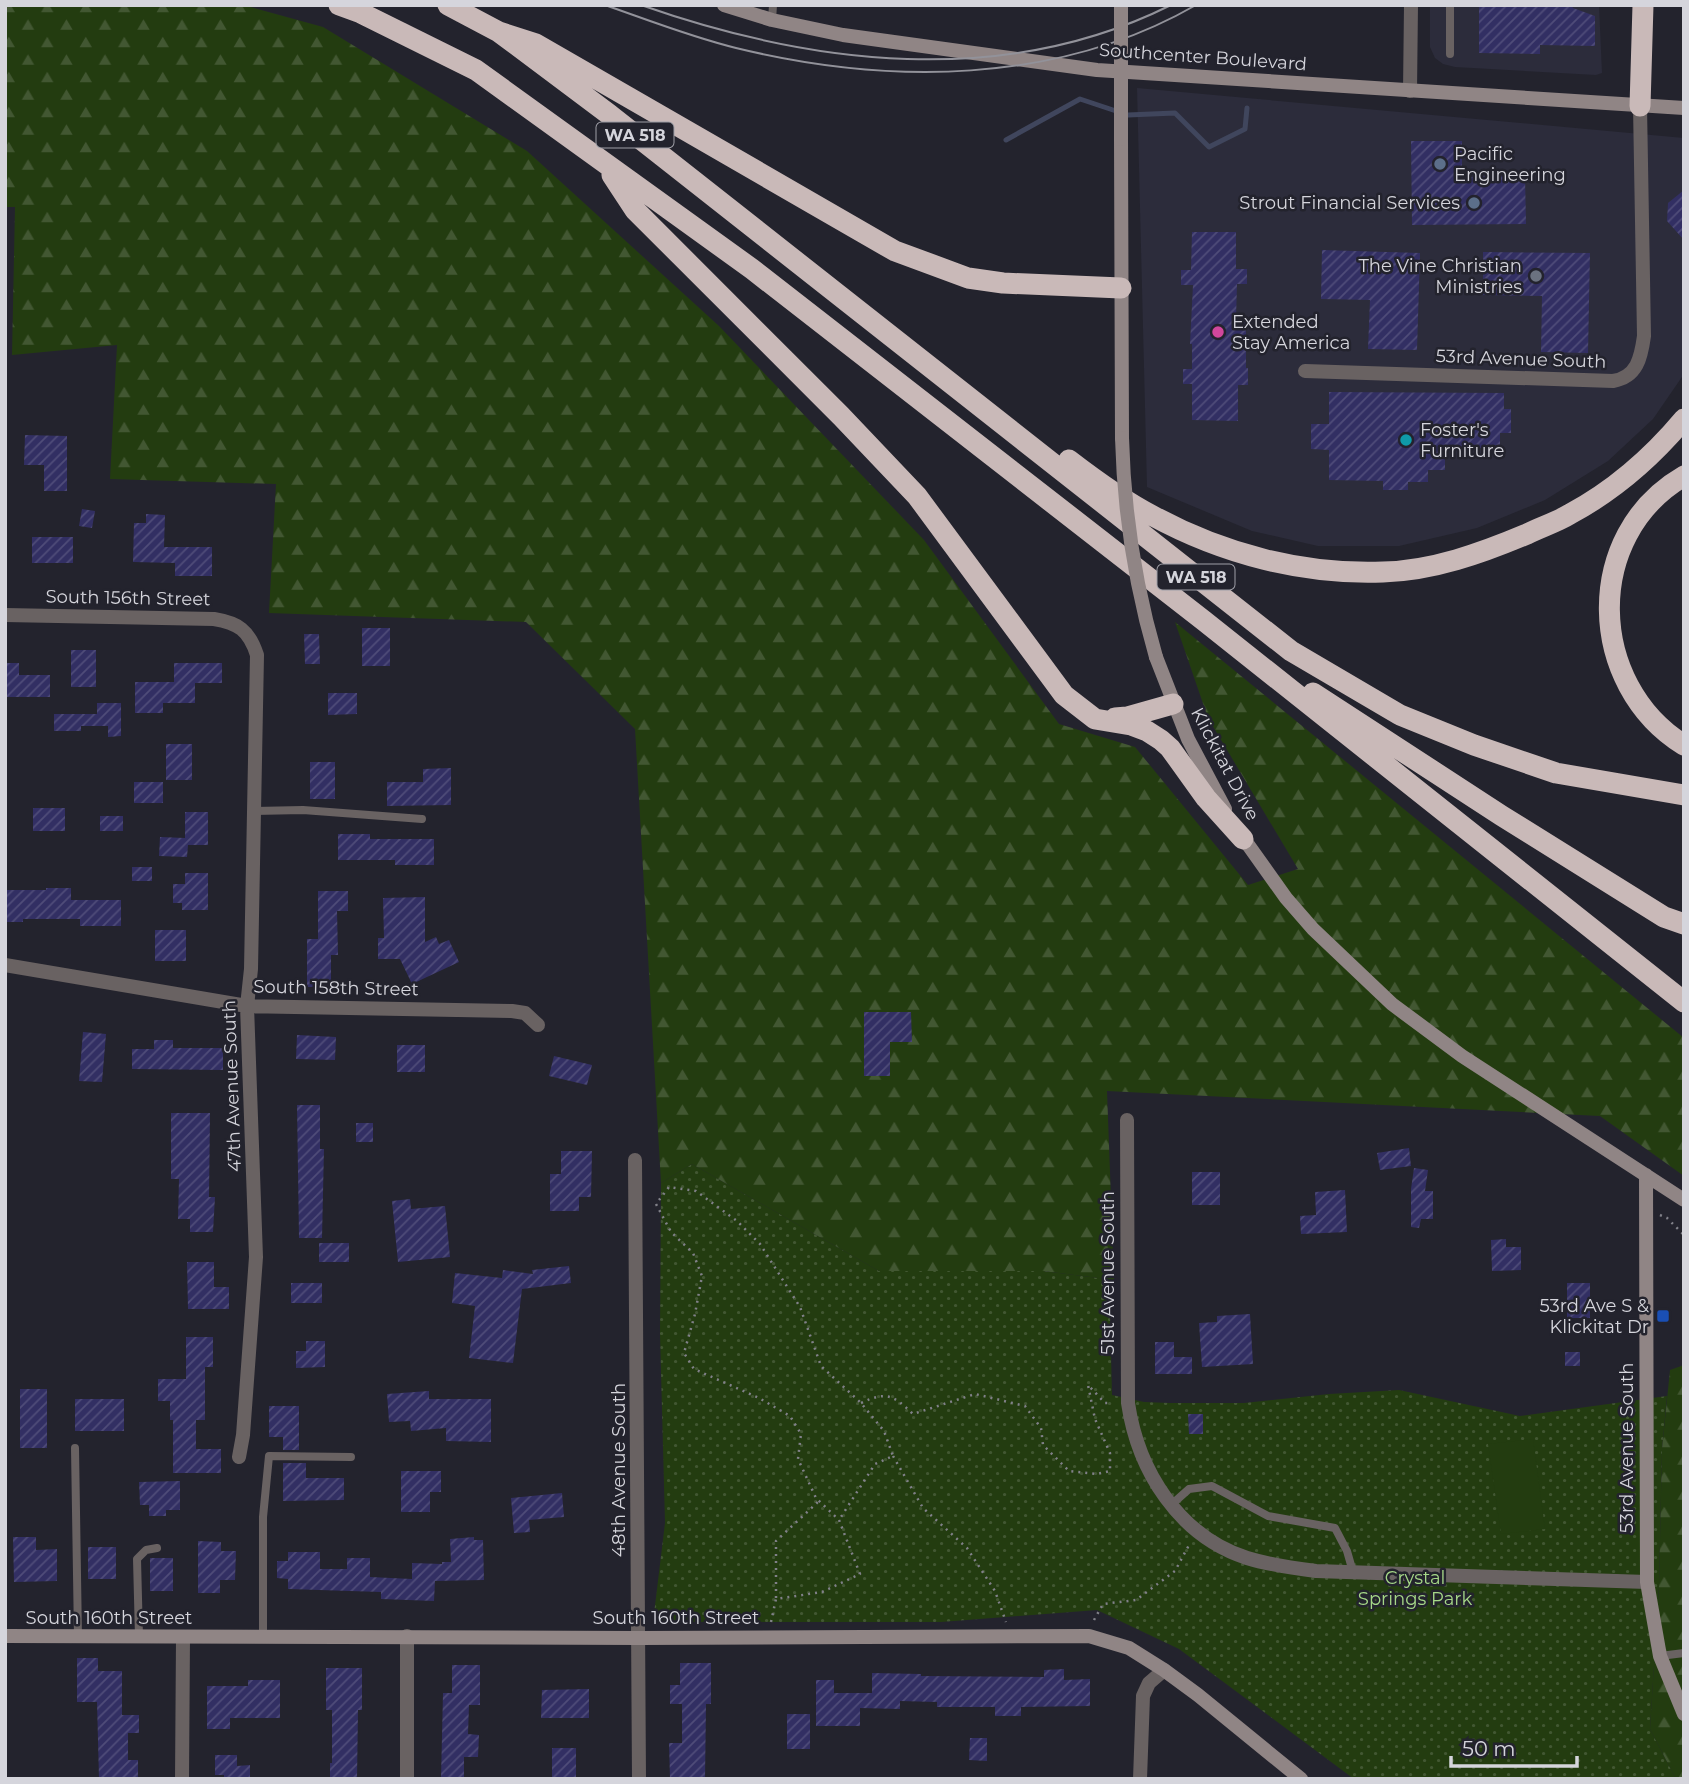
<svg xmlns="http://www.w3.org/2000/svg" width="1689" height="1784" viewBox="0 0 1689 1784" font-family="Montserrat,sans-serif">
<defs>
<pattern id="green-dots" width="8" height="8" patternUnits="userSpaceOnUse" patternTransform="scale(1.75)"><rect width="8" height="8" fill="#233c10"/><path d="M2 2h.1M6 6h.1" fill="none" stroke="#425732" stroke-width="1.8" stroke-linecap="round"/></pattern>
<pattern id="forest-firs" width="22" height="20" patternUnits="userSpaceOnUse" patternTransform="scale(1.75)"><rect width="22" height="20" fill="#233c10"/><path d="M5 1l3.5 6h-7zM16 11l3.5 6h-7z" fill="#425732"/></pattern>
<pattern id="building-hatch" width="6" height="6" patternUnits="userSpaceOnUse" patternTransform="scale(1.75)"><rect width="6" height="6" fill="#322f63"/><path d="M-1 1l2-2M0 6l6-6M5 7l2-2" fill="none" stroke="#4f4c79"/></pattern>
</defs>
<rect width="100%" height="100%" fill="#23232d"/>
<path fill="#2c2c3b" d="M1430,5H1599L1602,73L1596,75L1455,67L1443,64L1435,58L1430,47Z
M1137,88L1684,138V374L1653,419L1608,461L1545,500L1477,528L1399,546H1318L1252,531L1147,487Z"/>
<path fill="url(#green-dots)" d="M692,1164L879,1271H1043L1114,1280L1110,1313L1112,1395L1144,1402L1170,1403H1244L1329,1394L1399,1390L1520,1416L1667,1396L1662,1449L1659,1585L1650,1729L1676,1779H1354L1179,1649L1097,1610L941,1622H653L665,1523L660,1334L661,1183Z"/>
<path fill="url(#forest-firs)" d="M5,5H243L323,27L527,151L719,326L924,540L1059,724L1135,747L1248,885L1298,869L1208,718L1175,622L1684,1038V1176L1600,1116L1107,1091L1114,1280L1043,1271H879L692,1164L661,1183L635,729L526,622L269,613L276,484L110,479L117,345L12,355L15,207H5Z
M1684,1365V1779H1676L1650,1729L1659,1585L1662,1449L1670,1370Z"/>
<path fill="#233c10" d="M1533,1439L1545,1529L1501,1534L1488,1444Z"/>
<g fill="none" stroke-linecap="round" stroke-linejoin="round">
<path stroke="#40465d" stroke-width="5" d="M1006,140L1080,99L1128,115L1175,113L1209,147L1245,129L1247,108"/>
</g>
<path fill="url(#building-hatch)" d="M1479,5H1571L1573,8L1595,16V46L1540,45V54L1479,53Z
M1411,141H1462V177L1525,176L1526,224L1412,225Z
M1684,190V240L1667,221L1668,203Z
M1192,232H1236V269H1247V284H1237L1236,319H1246V368H1248V385H1238V421L1192,420V384H1183V369H1192V344H1190L1193,285H1181V270H1191Z
M1322,250L1420,253L1417,350L1368,349L1370,300L1321,299Z
M1483,252L1590,253L1588,353L1541,352L1542,296L1483,295Z
M1329,392L1504,393V409H1511V433H1500V448H1445V470H1428V482H1408V490H1383V481L1329,480V450L1311,449V424H1329Z
M25,435L67,436V491H44V465H24Z
M82,509L95,511L92,528L79,526Z
M146,514L165,515L164,547H212V576H175V563L133,562L134,523H146Z
M32,537H73V563H32Z
M362,628H390V666H362Z
M304,634H319L320,664H305Z
M71,650H96V687H71Z
M5,663H19V675H50V697H5Z
M174,663H222V683H195V703H163V713H135V682H174Z
M328,693H357V714L328,715Z
M97,703H121V736L108,737V726H81V731H54V714H97Z
M166,744H192V780H166Z
M310,762H335V799H310Z
M451,768V805L387,806V782H423V769Z
M134,782H163V803H134Z
M33,808H65V831H33Z
M185,812H208V845H188L187,857L159,856L160,837L185,838Z
M100,816H123V831H100Z
M338,834H370V839H434V865H395V860H338Z
M132,867H152V881H132Z
M185,873H208V910H182V903H173V884H185Z
M46,888H71V900H121V926H80V919H23V922H5V890H46Z
M318,891H348V911H337L338,955H331V987H307V939H318Z
M425,897V942L436,937L439,944L449,940L459,962L412,984L400,959H378V938H384L383,898Z
M155,930H186V961H155Z
M864,1012H911L912,1042H890V1076H864Z
M83,1032L106,1034L102,1082L79,1081Z
M297,1035L336,1037L335,1060L296,1059Z
M154,1040H173V1048H223V1070L132,1069V1049H154Z
M397,1045H425V1072H397Z
M554,1056L592,1065L587,1085L549,1076Z
M297,1105H320V1149H324L322,1238H299Z
M171,1113H210L209,1197H215L213,1232H190V1219H178L179,1179H171Z
M356,1123H373V1142H356Z
M1409,1148L1411,1166L1380,1170L1377,1153Z
M561,1151H592L591,1197H579V1211H550V1174H561Z
M1414,1168L1428,1170L1425,1191H1433V1219H1421L1419,1228L1411,1227V1189Z
M1192,1172H1220V1205H1192Z
M1345,1190L1347,1232L1301,1234L1300,1216L1316,1215L1315,1192Z
M410,1199L411,1209L445,1206L450,1257L398,1262L392,1201Z
M1506,1239V1247H1521V1270L1492,1271L1491,1240Z
M319,1243H349V1262H319Z
M187,1262H214V1287H229V1309H188Z
M569,1266L571,1283L522,1289L513,1363L469,1358L475,1306L452,1303L455,1273L502,1278L503,1270L533,1274L532,1270Z
M291,1283H322V1303H291Z
M1567,1283H1590V1318H1567Z
M1250,1314L1253,1364L1202,1367L1199,1323L1217,1322V1316Z
M186,1337H213V1367H205V1420H196V1449H221V1473H173V1420H170V1401H158V1379H186Z
M306,1341H325V1367L296,1368V1351H306Z
M1155,1342H1174V1357H1192V1374H1155Z
M1565,1352H1580V1366H1565Z
M20,1389H47V1448H20Z
M429,1391V1399H491V1442L446,1441V1428L411,1431L410,1421L389,1422L387,1394Z
M75,1399H124V1431H75Z
M269,1406H299V1450H283V1437H269Z
M1188,1414H1203V1434H1189Z
M283,1463H306V1478H344V1500L283,1501Z
M401,1471H441V1492H430V1512H401Z
M180,1481V1510H166V1516H149V1505H140L139,1482Z
M562,1493L564,1517L529,1520L530,1532L514,1533L511,1498Z
M13,1537H36V1550L57,1549V1581L14,1582Z
M474,1537V1540H483L484,1580L435,1581L434,1601L381,1599V1592L288,1589V1579L277,1578V1561H288V1552H320V1569H347V1558H370V1577L412,1579V1563L442,1564V1562H451L450,1539Z
M198,1541L221,1542V1551H236L235,1580H220V1593H198Z
M88,1547H116V1579H88Z
M150,1558H173V1591H150Z
M77,1658H98V1671H122V1715H139V1733H128V1760H138V1779H99L97,1702H77Z
M680,1663H711V1704H706L705,1779H670L669,1743H682V1704H670V1685H680Z
M452,1665H480V1705H469L468,1734L479,1735L478,1757H464V1779H441L443,1693H452Z
M326,1668H362V1710H358L357,1779H330V1763H332V1710H326Z
M1064,1669V1680L1090,1679V1706L1021,1707V1716H995V1707H937V1702L900,1701V1709L860,1708V1726H816V1680H834V1693H872V1673L921,1674V1676L1044,1677V1670Z
M248,1680H280V1718H230V1729H207V1686H248Z
M589,1689V1718H541L542,1690Z
M787,1714H810V1749H787Z
M970,1738H987V1761L969,1760Z
M552,1748H576V1779H552Z
M215,1755H237V1766L250,1765V1779H224V1775H215Z"/>
<g fill="none" stroke-linecap="round" stroke-linejoin="round">
<path stroke="#818189" stroke-width="2.5" stroke-dasharray="2 5" stroke-linecap="butt" d="M1660,1215L1667,1218L1684,1235
M861,1403C887,1391 893,1395 913,1414L975,1394L1025,1406L1041,1428L1043,1445L1069,1471L1097,1474L1110,1471V1453L1095,1419L1088,1385L1105,1403H1111
M893,1456L923,1508L967,1548L995,1591L1006,1622
M776,1598V1541L819,1501
M1094,1620L1103,1604L1136,1600L1175,1571L1189,1545
M771,1622L776,1599L822,1592L860,1574L839,1520L816,1498L798,1459L801,1434L790,1416L759,1398L694,1369L684,1353L695,1314L702,1276L693,1253L671,1232L656,1204L669,1187L696,1191L737,1221L760,1244L800,1307L821,1366L861,1403L884,1431L893,1456L875,1464L839,1520"/>
<path stroke="#696262" stroke-width="8" d="M1450,5V54
M772,20L773,5
M254,811L303,810L422,819
M75,1448L78,1637
M1171,1505L1189,1489L1212,1486L1268,1516L1335,1528L1347,1551L1353,1572
M139,1637L137,1559L146,1550L157,1548
M263,1637V1517L269,1456L351,1457
M1660,1656L1684,1653"/>
<path stroke="#696262" stroke-width="14" d="M1410,91L1411,5
M1305,371L1613,381C1637,377 1641,358 1644,336L1640,106
M5,615L214,619C238,623 249,630 257,655L251,969L247,1006L256,1257L243,1435L239,1457
M5,965L247,1006L512,1011L525,1013L538,1025
M1127,1120L1128,1403C1138,1471 1179,1536 1247,1558C1270,1565 1292,1568 1316,1571L1647,1582
M635,1160L639,1779
M407,1636V1779
M182,1779L183,1638
M1140,1779L1143,1696L1149,1683L1164,1670"/>
<path stroke="#908585" stroke-width="14" d="M724,5L772,20L843,35L1097,70L1684,108
M1121,139L1122,438
M1156,657L1188,739L1225,809
M1239,832L1286,898L1313,929L1392,1004L1462,1056L1684,1200
M1646,1175L1647,1582L1660,1656L1684,1714
M5,1636L639,1638L1089,1636L1129,1648L1164,1670L1198,1695L1301,1779"/>
<path stroke="#c9b9b8" stroke-width="21" d="M339,5L361,13L476,70L752,269L1203,620L1684,1002
M448,5L499,32L536,44L895,251L968,278L1003,283L1121,288
M499,32L610,115L1291,651L1400,715L1474,745L1556,773L1684,795
M1640,106L1643,5
M612,175L635,210L841,416L917,496L1064,695L1095,719L1131,725L1147,731L1161,740L1170,748L1206,798L1243,839
M1069,460C1095,480 1124,501 1153,516C1223,554 1303,575 1383,572C1432,571 1482,553 1527,534C1541,527 1557,522 1570,514C1613,491 1653,456 1684,419
M1684,476C1582,535 1587,685 1684,745
M1313,693L1502,816L1664,917L1684,924
M1115,718L1127,717L1173,704"/>
<path stroke="#92929a" stroke-width="2" d="M605,5C648,20 691,37 736,48C888,85 1057,85 1196,5
M641,5C812,65 1003,89 1171,5"/>
<path stroke="#908585" stroke-width="14" d="M1121,139V5
M1122,438C1124,513 1135,585 1156,657"/>
</g>
<g fill="#5c6f8a" stroke="#23232d" stroke-width="2.5">
<circle cx="1440" cy="164" r="7"/>
<circle cx="1474" cy="203" r="7"/>
</g>
<circle fill="#6b7280" stroke="#23232d" stroke-width="2.5" cx="1536" cy="276" r="7"/>
<circle fill="#d1479c" stroke="#23232d" stroke-width="2.5" cx="1218" cy="332" r="7"/>
<circle fill="#0f9aa8" stroke="#23232d" stroke-width="2.5" cx="1406" cy="440" r="7"/>
<rect fill="#1a4fb4" stroke="#23232d" stroke-width="2.5" x="1656" y="1309" width="14" height="14" rx="3.5"/>
<g text-anchor="middle" dominant-baseline="central" stroke-width="5" stroke-linejoin="round" paint-order="stroke">
<g fill="#23232d" stroke="#a0a0a8" stroke-width="2">
<rect x="596.5" y="122.5" width="77" height="25" rx="5"/>
<rect x="1157.5" y="564.5" width="77" height="25" rx="5"/>
</g>
<g font-size="16" font-weight="bold" fill="#d5d5dc">
<text x="635" y="135">WA 518</text>
<text x="1196" y="577">WA 518</text>
</g>
<g font-size="18" fill="#d5d5dc" stroke="#23232d">
<text transform="translate(1203 57) rotate(4)">Southcenter Boulevard</text>
<text transform="translate(1521 359) rotate(2)">53rd Avenue South</text>
<text transform="translate(128 598) rotate(1)">South 156th Street</text>
<text transform="translate(1225 764) rotate(62)">Klickitat Drive</text>
<text transform="translate(336 988) rotate(1)">South 158th Street</text>
<text transform="translate(232 1086) rotate(-92)">47th Avenue South</text>
<text transform="translate(1108 1273) rotate(-90)">51st Avenue South</text>
<text transform="translate(1627 1448) rotate(-90)">53rd Avenue South</text>
<text transform="translate(619 1470) rotate(-90)">48th Avenue South</text>
<text x="109" y="1618">South 160th Street</text>
<text x="676" y="1618">South 160th Street</text>
</g>
<g font-size="18" fill="#d5d5dc" stroke="#23232d" text-anchor="start">
<text x="1454" y="154">Pacific<tspan x="1454" dy="21">Engineering</tspan></text>
<text x="1460" y="203" text-anchor="end">Strout Financial Services</text>
<text x="1522" y="266" text-anchor="end">The Vine Christian<tspan x="1522" dy="21">Ministries</tspan></text>
<text x="1232" y="322">Extended<tspan x="1232" dy="21">Stay America</tspan></text>
<text x="1420" y="430">Foster's<tspan x="1420" dy="21">Furniture</tspan></text>
<text x="1649" y="1306" text-anchor="end">53rd Ave S &amp;<tspan x="1649" dy="21">Klickitat Dr</tspan></text>
</g>
<g font-size="18" fill="#a6d888" stroke="#23232d">
<text x="1415" y="1578">Crystal<tspan x="1415" dy="21">Springs Park</tspan></text>
</g>
</g>
<rect width="1689" height="1784" fill="none" stroke="#d5d5dc" stroke-width="14"/>
<path d="M1451 1756v10h126v-10" fill="none" stroke="#d5d5dc" stroke-width="3.5"/>
<text x="1462" y="1756" font-size="21" fill="#d5d5dc" stroke="#23232d" stroke-width="5" paint-order="stroke">50 m</text>
</svg>
